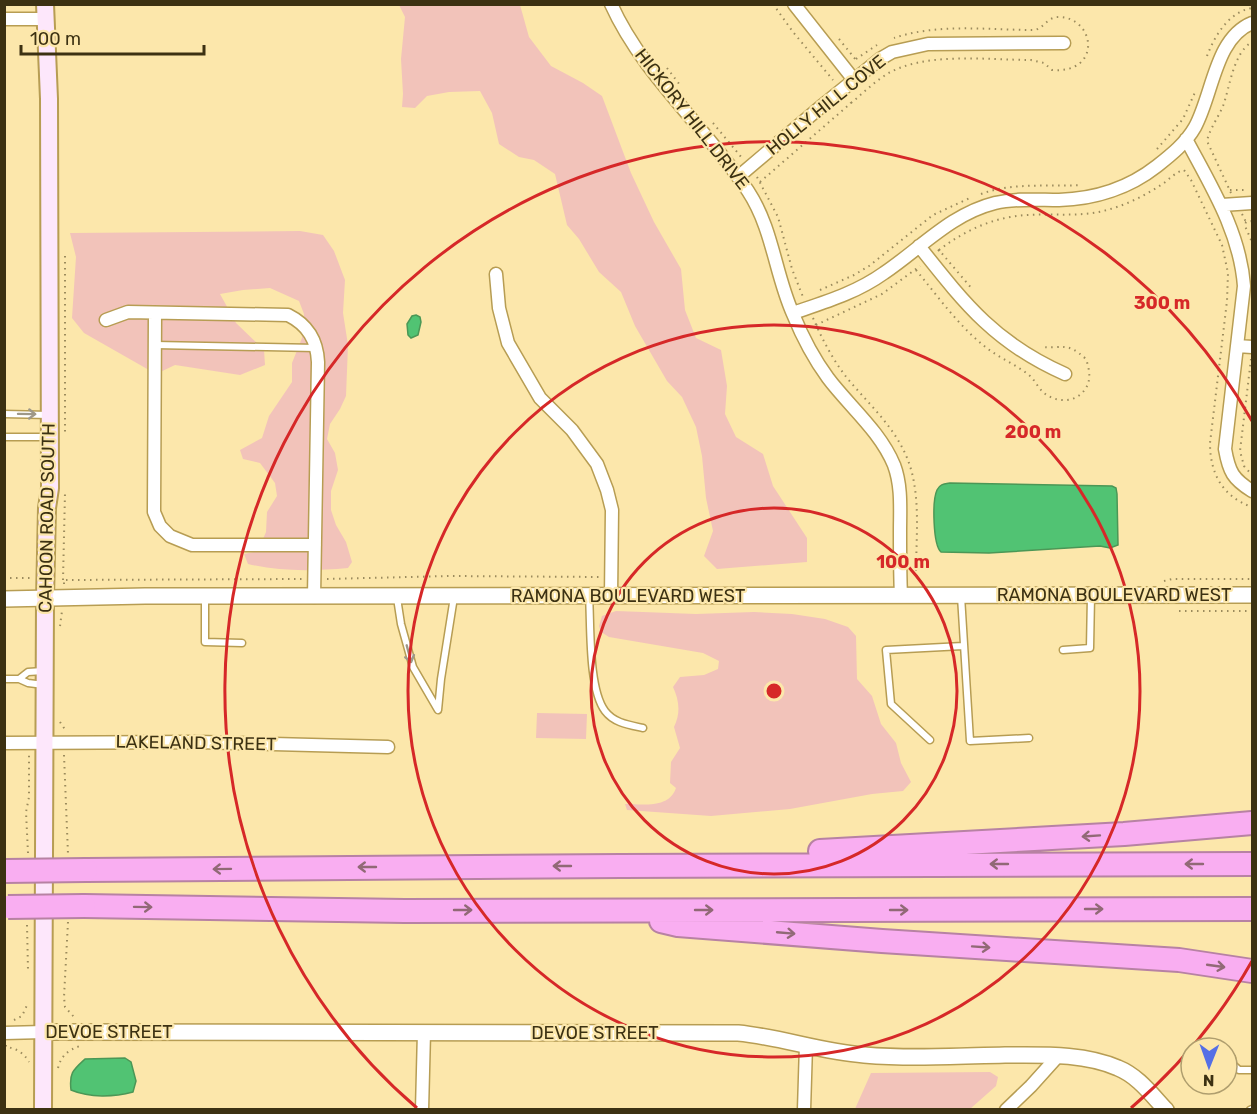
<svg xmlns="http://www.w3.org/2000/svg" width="1257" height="1114" viewBox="0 0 1257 1114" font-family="Rubik,sans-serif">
<rect width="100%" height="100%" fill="#fce7ab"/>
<path fill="#f2c3ba" d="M399,5H520L529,37L551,66L583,83L602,96L631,173L654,222L681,269L685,310L696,338L721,350L727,386L725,414L736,437L763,454L773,486L807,538V562L717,569L704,556L713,531L706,498L702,456L696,427L682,397L667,381L635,326L621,292L599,272L579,239L567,225L555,174L534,160L519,157L499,144L492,113L480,91L449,92L427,96L415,108L402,107L403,94L401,59L405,17Z
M300,231L323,235L334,251L345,280L343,313L348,345L346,396L340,409L330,424L327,439L335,453L338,470L331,491V510L336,525L346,542L352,562L348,568C314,571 281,572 248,564L244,554L258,551L266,532L267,512L277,496L275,483L260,463L243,459L240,450L262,438L269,416L292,382V363L302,338L304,314L299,301L270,288L243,290L220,294L236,323L264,350L265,365L240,375L175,365L156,374L84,333L72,318L76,257L70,233Z
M616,611L696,614L754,612L792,614L825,619L848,627L856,636L857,679L872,696L881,724L896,743L901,763L911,782L903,791L872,794L790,809L711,816L627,810L625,804C642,804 669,809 676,788L670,783L671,762L680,748L674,727C681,713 679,700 673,687L680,677L704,675L718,669L719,661L703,653L609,637L601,632L599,626L602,616Z
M537,713L587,714L586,739L536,738Z
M990,1072L998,1077L996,1086L970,1109H855L871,1073Z"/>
<path fill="#51c373" stroke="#4b9756" stroke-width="1.5" d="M416,315L420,317L421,322L418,335L411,338L408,335L407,324L412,316Z
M950,483L1112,486L1116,488L1117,494L1118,545L1110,548L1100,546L989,553L941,552C933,545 932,501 937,490C940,484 944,484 950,483Z
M125,1058L131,1062L136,1081L133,1092C114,1097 90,1098 71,1090C69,1073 73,1070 85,1059Z"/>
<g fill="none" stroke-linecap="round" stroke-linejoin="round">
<defs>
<path id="service" d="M155,345L316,348
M4,414L49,415
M4,437H49
M589,596C591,625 588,688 605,711C614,723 629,725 643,728
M961,596L970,741L1029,738
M205,597V642L242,643
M397,598L401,624L413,667L438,710L441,679L454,597
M1063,650L1090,648L1091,596
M43,671L28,672L19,679L28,683L44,685
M4,679H19
M930,740L891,704L886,650L963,646
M1232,1058L1231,1063L1239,1070H1252
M1250,1110L1252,1109"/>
<path id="minor" d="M611,4C643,75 706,127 748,191C773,229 775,274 793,314C802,336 814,359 828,378C849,406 880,431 894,465C902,486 900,510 900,532C900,553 900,574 901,596
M794,4L854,80
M4,19H45
M1186,139C1211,186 1240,232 1244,286L1225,449C1229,472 1233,479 1252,491
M738,177L823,105L880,59L892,52L928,44L1064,43
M1222,205L1252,203
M919,246C965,304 995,343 1065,374
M496,274L499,308L508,343L540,398L572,430L597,464L607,490L612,510L611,596
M155,313L154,512L160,526L170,536L192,545H315
M793,313C825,302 856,293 884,273C921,248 951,214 995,203C1016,198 1038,200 1059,200C1094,199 1129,188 1157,166C1171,155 1186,143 1195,127C1213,94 1215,38 1252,23
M106,320L128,312L288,315C308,325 317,340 318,362L314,597
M1237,346L1252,347
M4,743L198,742L388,747
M4,1033L44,1032
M422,1110L424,1032
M804,1110L806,1045
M1006,1110L1031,1086L1058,1056"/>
<path id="tertiary" d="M4,599L145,596L1252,595
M44,1032L738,1033C781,1037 821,1052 864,1055C911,1059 959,1056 1005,1055C1042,1055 1084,1053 1118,1068C1138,1076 1151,1094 1166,1110"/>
<path id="secondary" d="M43,1110L45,599L47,508L50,488L49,99L45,4"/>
<path id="motorway" d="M820,851L1124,834L1252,823
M86,870L621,866L1252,864
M84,906L405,911L1252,909
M661,921L678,925L882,941L1179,960L1252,971"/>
</defs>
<use href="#service" stroke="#b79d53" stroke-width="9"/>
<use href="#minor" stroke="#b79d53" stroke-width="15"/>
<use href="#tertiary" stroke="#b79d53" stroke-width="18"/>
<use href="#secondary" stroke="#b79d53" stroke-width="20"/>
<use href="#motorway" stroke="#b782a3" stroke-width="26"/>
<path stroke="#9b8b5d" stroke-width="2" stroke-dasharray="1.5 4.5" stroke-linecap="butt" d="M773,4L793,32L833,80
M839,39L856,60
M1207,56C1215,35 1229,12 1252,8
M856,59L877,45
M667,68L680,85
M851,103C862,94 872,84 884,76C921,51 987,60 1031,60L1044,63L1052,70C1102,74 1096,18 1059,17C1047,17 1045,27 1035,30C989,30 938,23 894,38
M713,123L742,158
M1157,149L1183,119L1196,90
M757,177L778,217L792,269L803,297
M760,182L851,103L848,99
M1230,190H1247
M1231,193L1207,141C1210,128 1218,118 1223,106C1230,87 1233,53 1252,42
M981,194C1013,182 1048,187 1082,185
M1242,214L1246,222
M1252,221L1246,222L1245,226L1252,242
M939,250C960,234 983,222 1010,217C1042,211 1075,219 1107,210C1126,205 1144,196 1161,185C1169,180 1175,172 1184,170L1191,180L1222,245L1228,273L1227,301L1210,443C1210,474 1223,497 1252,507
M938,251L939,250L973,290
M65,256V433
M916,270C937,295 957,324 983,345C997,357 1015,364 1029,375C1035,380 1038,388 1044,393C1055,402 1072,403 1082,393C1092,383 1090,371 1086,359C1066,341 1064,349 1041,347
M820,290L854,275L869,266L933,215L972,197
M813,318C822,339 833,360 847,378C872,408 902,433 912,473C920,505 916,541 916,574L918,581
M816,325L882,294L920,266
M1251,359L1240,451L1244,466L1252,475
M4,578H31
M327,579L449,576L600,577
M63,580L65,493
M1164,581L1172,579H1252
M64,584V580L303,579
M1179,611H1252
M60,626L62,611
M60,722L66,731
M64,755L68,854
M28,853L26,812L29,797V754
M68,922L64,997L65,1007L74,1017
M27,925L28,970
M14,1020L22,1016L28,1003
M6,1045V1047C16,1048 24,1053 29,1062
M58,1068C61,1056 68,1050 80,1046"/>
<use href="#service" stroke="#fff" stroke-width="6"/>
<use href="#minor" stroke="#fff" stroke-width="12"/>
<use href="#tertiary" stroke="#fff" stroke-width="15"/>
<use href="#secondary" stroke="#fde7fb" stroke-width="16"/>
<use href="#motorway" stroke="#f9aef1" stroke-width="22"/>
<defs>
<path id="motorway-bridge" d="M5,871L86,870
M8,907L84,906"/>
</defs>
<use href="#motorway-bridge" stroke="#b782a3" stroke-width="26" stroke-linecap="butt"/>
<use href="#motorway-bridge" stroke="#f9aef1" stroke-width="22"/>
</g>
<defs><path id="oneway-shaft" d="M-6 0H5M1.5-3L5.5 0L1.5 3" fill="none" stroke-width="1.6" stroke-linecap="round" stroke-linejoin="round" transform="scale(1.5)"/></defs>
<g stroke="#9e9888">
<use href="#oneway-shaft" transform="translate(27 414) rotate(1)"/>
<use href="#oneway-shaft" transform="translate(409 654) rotate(75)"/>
</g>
<g stroke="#916976">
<use href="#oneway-shaft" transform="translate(1091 836) rotate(176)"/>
<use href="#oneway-shaft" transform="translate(999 864) rotate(180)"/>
<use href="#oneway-shaft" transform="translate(1194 864) rotate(180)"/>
<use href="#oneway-shaft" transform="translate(562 866) rotate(180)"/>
<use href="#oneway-shaft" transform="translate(367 867) rotate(180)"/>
<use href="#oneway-shaft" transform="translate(222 869) rotate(179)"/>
<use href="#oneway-shaft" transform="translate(143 907) rotate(1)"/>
<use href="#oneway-shaft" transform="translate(1094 909)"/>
<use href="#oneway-shaft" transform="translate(463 910)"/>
<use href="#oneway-shaft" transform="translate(704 910)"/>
<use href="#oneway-shaft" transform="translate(899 910)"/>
<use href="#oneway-shaft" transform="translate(786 933) rotate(5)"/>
<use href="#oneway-shaft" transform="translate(981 947) rotate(4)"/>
<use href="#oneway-shaft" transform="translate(1216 966) rotate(8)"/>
</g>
<g fill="none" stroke="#d62828" stroke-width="3">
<circle cx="774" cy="691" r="183"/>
<circle cx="774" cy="691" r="366"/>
<path d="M1252 961A549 549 0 0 1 1131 1108M417 1108A549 549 0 1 1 1252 421"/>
</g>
<g text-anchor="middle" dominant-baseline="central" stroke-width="4.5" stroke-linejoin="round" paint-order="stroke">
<g font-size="18" fill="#3c3112" stroke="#fce7ab">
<text transform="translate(826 105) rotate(-39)">HOLLY HILL COVE</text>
<text transform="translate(692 119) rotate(52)">HICKORY HILL DRIVE</text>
<text transform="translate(47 518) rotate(-89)">CAHOON ROAD SOUTH</text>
<text x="1114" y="595">RAMONA BOULEVARD WEST</text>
<text x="628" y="596">RAMONA BOULEVARD WEST</text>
<text transform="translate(196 743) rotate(1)">LAKELAND STREET</text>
<text x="109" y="1032">DEVOE STREET</text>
<text x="595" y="1033">DEVOE STREET</text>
</g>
</g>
<circle cx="774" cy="691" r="9" fill="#d62828" stroke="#fce7ab" stroke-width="3"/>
<g font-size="18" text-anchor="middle" font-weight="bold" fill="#d62828" stroke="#fce7ab" stroke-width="4.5" stroke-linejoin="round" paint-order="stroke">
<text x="1162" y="309">300 m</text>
<text x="1033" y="438">200 m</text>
<text x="903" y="568">100 m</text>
</g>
<rect width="1257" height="1114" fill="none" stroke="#3c3112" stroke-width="12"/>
<g transform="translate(1209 1066) rotate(181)"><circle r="28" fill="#fce7ab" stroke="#af9e6e" stroke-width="1.5"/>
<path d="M0-4.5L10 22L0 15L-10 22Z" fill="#556fe5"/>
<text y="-9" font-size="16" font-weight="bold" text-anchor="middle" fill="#3c3112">N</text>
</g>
<path d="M21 45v9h183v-9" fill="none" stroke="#3c3112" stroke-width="3"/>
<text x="30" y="45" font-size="18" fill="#3c3112" stroke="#fce7ab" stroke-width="4.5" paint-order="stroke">100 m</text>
</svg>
